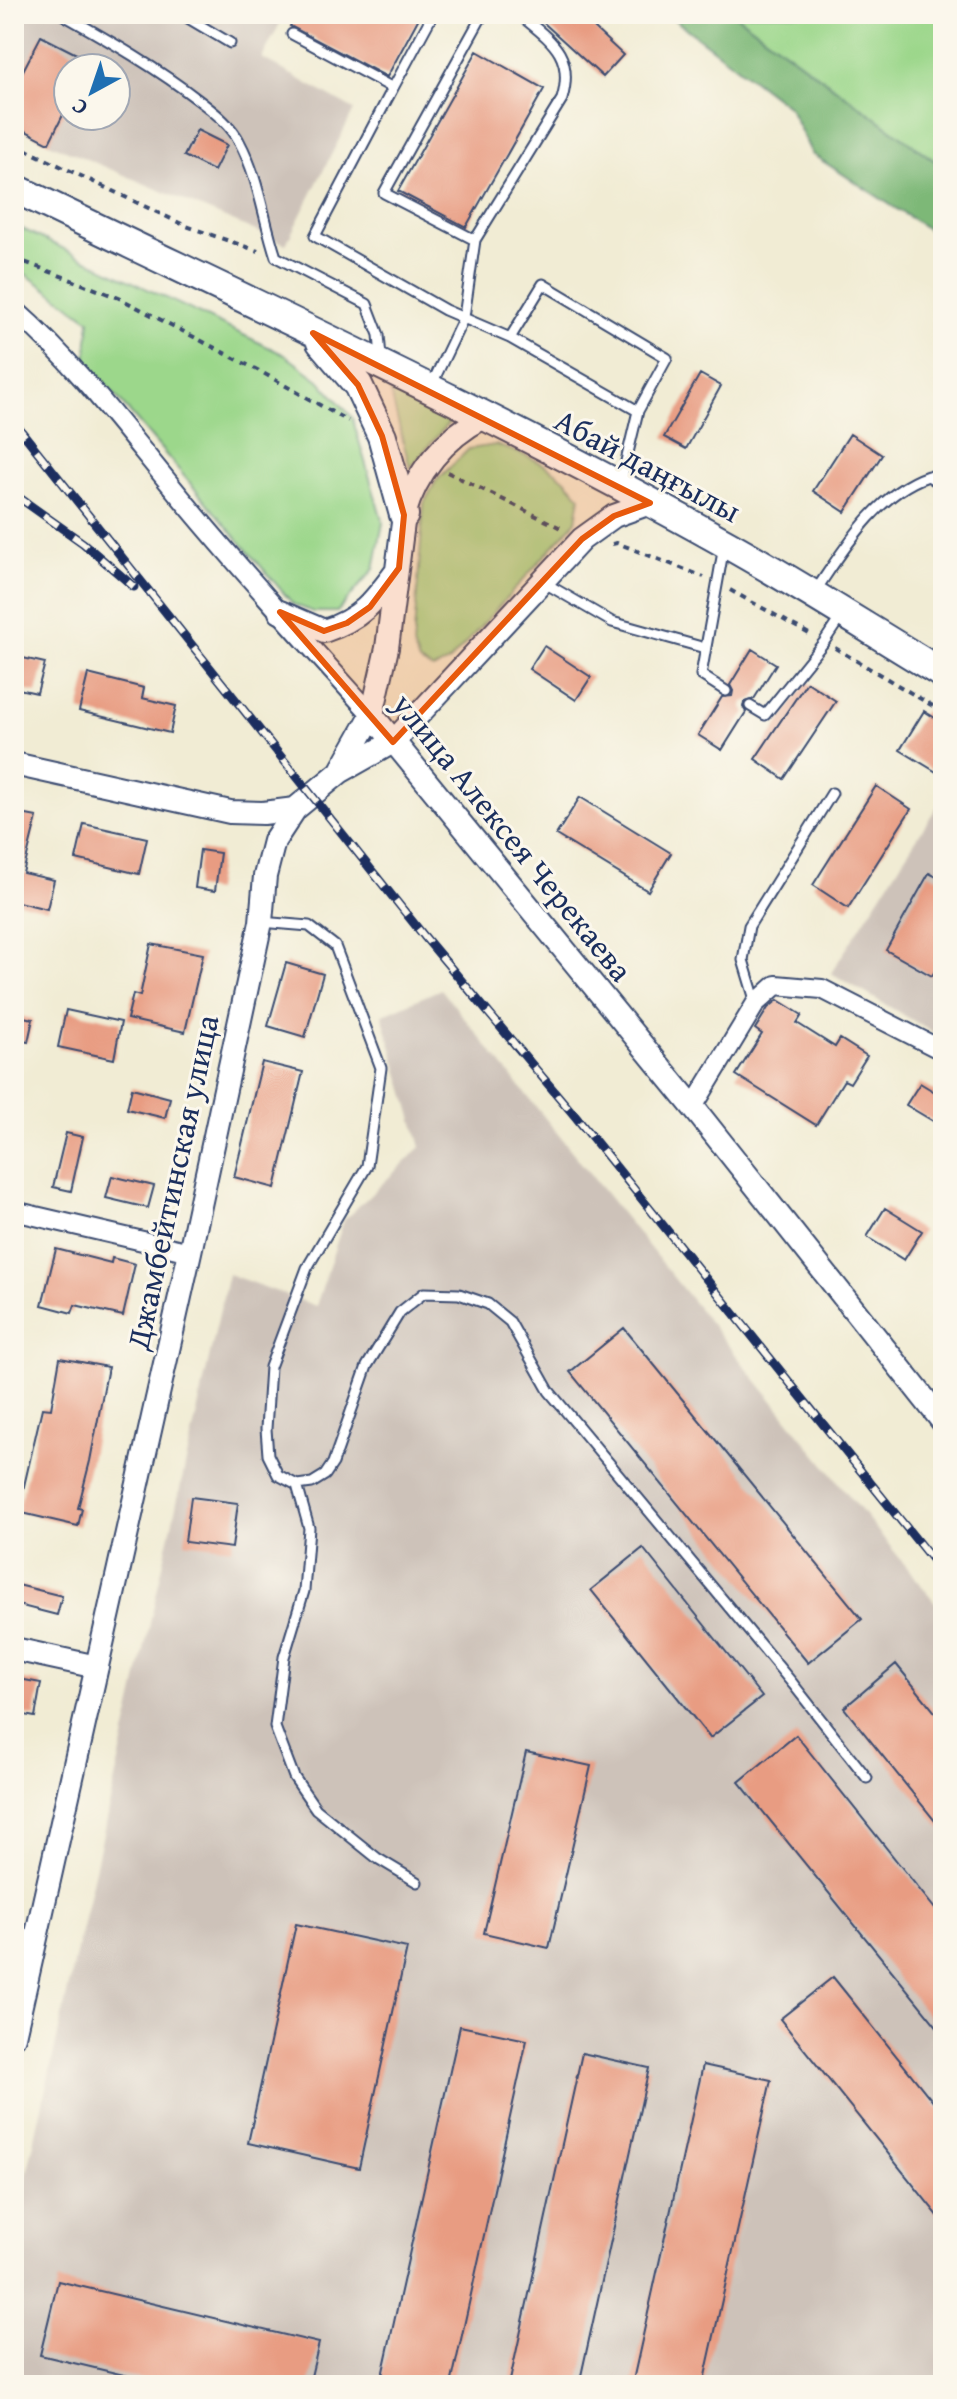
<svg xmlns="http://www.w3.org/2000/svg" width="957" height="2399" viewBox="0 0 957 2399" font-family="'Gentium Book Plus',serif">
<rect width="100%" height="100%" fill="#fbf7ec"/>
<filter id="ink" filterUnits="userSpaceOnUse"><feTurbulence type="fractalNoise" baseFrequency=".0125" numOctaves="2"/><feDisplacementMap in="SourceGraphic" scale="16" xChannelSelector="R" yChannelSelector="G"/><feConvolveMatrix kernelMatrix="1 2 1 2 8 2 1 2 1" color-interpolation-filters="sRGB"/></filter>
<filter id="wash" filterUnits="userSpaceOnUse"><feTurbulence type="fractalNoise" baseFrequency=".006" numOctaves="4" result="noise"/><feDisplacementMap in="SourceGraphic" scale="32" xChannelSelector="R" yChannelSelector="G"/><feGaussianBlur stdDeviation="1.8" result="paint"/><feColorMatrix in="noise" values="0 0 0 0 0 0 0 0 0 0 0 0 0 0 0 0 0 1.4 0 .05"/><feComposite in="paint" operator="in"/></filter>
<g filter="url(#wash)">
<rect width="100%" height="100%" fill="#f1ecd4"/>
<path fill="#cdc2b9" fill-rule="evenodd" d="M14,14H285L262,58L354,110L286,244L49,143L14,125ZM68,68H116V116H68Z
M943,797V1038L831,973Z
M441,989L943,1612V2385H14V2232L228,1274L316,1306L344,1220L421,1147L382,1015Z"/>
<path fill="#9cd78b" stroke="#5c8374" stroke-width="2" d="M734,14H943V167Z
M14,225L285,355L319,380L352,417L383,523L374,569L337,612H313L293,604L86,361L90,320L14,266Z
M390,391L452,419L410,468Z
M496,445C529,456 560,467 580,497L576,521L449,662L433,669L419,662L413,646L424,503L436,481L469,449Z"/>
<path fill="#7db877" stroke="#4c746a" stroke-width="2" d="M667,14H734L943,167V239L812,154L789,107Z"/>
<g id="blocks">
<path fill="#e89c82" d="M296,14H421L387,77L290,26Z
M534,14H579L623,55L603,77Z
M41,36L104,68H68V105L49,143L14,125V88Z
M477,51L544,89L466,227L398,191Z
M197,130L227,145L214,171L184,156Z
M700,374L721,386L686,449L664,437Z
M850,434L882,455L845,512L813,491Z
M544,646L591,677L576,700L529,669Z
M752,649L776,664L754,699L744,702L743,707L746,712L722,750L698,735L722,697L732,696L733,691L730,685Z
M14,656L45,663L37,693L14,688Z
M88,674L144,688L142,698L176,706L170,733L79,711Z
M807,682L836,701L784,779L755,759Z
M924,711L943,723V776L900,750Z
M876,786L911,809L848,908L813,885Z
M580,797L671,853L648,891L556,835Z
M21,814L37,817L23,873L54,880L47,909L14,901V843Z
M84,824L147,838L139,874L76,859Z
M200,850L220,853L215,891L195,888Z
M929,873L943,880V957L932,976L886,950Z
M151,944L203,954L185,1032L127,1019L133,994L140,996Z
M286,963L323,974L305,1037L268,1026Z
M778,1000L802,1015L797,1023L835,1047L840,1039L867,1056L850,1083L844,1080L816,1125L736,1075L762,1034L755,1029L768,1008Z
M66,1010L121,1022L114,1059L58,1047Z
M14,1015L33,1019L28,1042L14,1039Z
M262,1062L303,1072L275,1188L234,1177Z
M920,1083L943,1097V1127L906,1105Z
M132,1088L170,1098L165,1118L127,1109Z
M66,1133L83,1137L71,1191L53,1187Z
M112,1176L154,1186L148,1208L106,1198Z
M885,1208L922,1231L904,1260L867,1237Z
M56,1249L111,1263L112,1258L135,1264L123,1316L75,1305L72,1313L42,1305Z
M624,1328L862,1619L808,1663L570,1372Z
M60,1358L108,1367L90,1461L78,1508L82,1509L78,1526L18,1512L42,1408L51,1409Z
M191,1497L238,1503L232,1548L185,1542Z
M643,1548L762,1697L710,1738L591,1590Z
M14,1584L62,1596L57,1615L14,1604Z
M896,1664L943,1722V1831L844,1708Z
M19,1679L41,1683L35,1717L14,1713Z
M796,1735L943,1919V2034L739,1782Z
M526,1752L591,1766L549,1948L484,1933Z
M296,1924L407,1948L359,2168L248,2143Z
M833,1977L943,2114V2222L780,2019Z
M460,2026L527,2040L451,2385H380Z
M582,2053L649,2068L579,2385H509Z
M703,2065L771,2080L703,2385H632Z
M58,2281L319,2343L309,2385H166L40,2355Z"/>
</g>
</g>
<g filter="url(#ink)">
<use href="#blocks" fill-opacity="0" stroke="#3b4b70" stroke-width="2"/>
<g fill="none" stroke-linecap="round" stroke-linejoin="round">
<defs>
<path id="service" d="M62,14C110,41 157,68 201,102C215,113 231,125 239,141C259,178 263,218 276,257L367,304L379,335L381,357
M181,14L230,43
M292,34L393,88L315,236L445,310L510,338L638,411
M393,88L433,14
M475,240L562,99C575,54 550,40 519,14
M510,338L543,284L667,358L638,411L621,482
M431,386L464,317L475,240L384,193L483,14
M724,546L701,675L726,691
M543,582L612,622L705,648
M814,593C844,549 877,493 928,476L943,485
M750,706L765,715L824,642L842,615
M261,922L309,926L335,946L381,1068L367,1166L307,1268L270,1367L266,1429L268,1455L278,1475L297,1485L312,1483L325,1475L333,1463L367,1366L400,1312L424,1293L459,1294L488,1304L510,1322L549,1391L793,1684L867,1778
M756,1003L743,960L749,926L832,793
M297,1485L309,1528L304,1591L284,1657L275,1727L294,1777L316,1809L377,1858L417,1882"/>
<path id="minor" d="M14,309C79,366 131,438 187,505C246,576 309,645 372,715
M693,1107L756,1003L776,985L822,989L943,1051
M14,1211L190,1252"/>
<path id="tertiary" d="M280,612L324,631C361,619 373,603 396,572
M372,715L693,1107L943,1422
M14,764L230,812L263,813L295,809
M340,772L372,715L387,648L404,515C416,472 444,438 484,417
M14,1649L97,1667
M14,2036L190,1252L261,922L265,876L274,841L295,809L340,772L393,742L582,539L614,516L650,503"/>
<path id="primary" d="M14,188C251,303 495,414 725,543C799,584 870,630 943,674
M321,342L358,385L382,436L404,515"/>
</defs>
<use href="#service" stroke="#3b4b70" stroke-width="13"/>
<use href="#minor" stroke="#3b4b70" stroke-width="22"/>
<use href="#tertiary" stroke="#3b4b70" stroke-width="26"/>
<use href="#primary" stroke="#3b4b70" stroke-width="32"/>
<path stroke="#3b4b70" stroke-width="4" stroke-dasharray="6 6" stroke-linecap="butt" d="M14,144L186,226L258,251
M14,258L119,298L263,373L348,421
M447,472L565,530
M612,544L617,543L704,577
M730,590L813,636
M835,648L943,712"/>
<use href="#service" stroke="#fff" stroke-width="9"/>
<use href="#minor" stroke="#fff" stroke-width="18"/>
<use href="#tertiary" stroke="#fff" stroke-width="22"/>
<use href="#primary" stroke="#fff" stroke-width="28"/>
<defs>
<path id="rail" d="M14,422L424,936L575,1116L943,1573
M14,494L83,543L134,587"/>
</defs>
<use href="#rail" stroke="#1b2f5e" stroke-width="9"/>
<use href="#rail" stroke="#fbf7ec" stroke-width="6" stroke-dasharray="18" stroke-linecap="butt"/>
</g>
</g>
<path fill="#e8590c" fill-opacity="0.2" stroke="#e8590c" stroke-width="6" stroke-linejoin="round" d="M313,333L650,503L614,516L582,539L393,742L280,612L324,631L347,623L370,607L399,568L404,515L382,436L358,385Z"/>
<g text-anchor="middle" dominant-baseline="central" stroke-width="6" stroke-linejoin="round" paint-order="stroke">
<g font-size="32" fill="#1b2f5e" stroke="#fbf7ec">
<text transform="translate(648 465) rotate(28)">Абай даңғылы</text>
<text transform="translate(513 837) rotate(51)">улица Алексея Черекаева</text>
<text transform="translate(172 1182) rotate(-78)">Джамбейтинская улица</text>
</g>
</g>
<rect width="957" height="2399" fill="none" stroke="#fbf7ec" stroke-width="48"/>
<g transform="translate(92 92) rotate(220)"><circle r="38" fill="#fbf7ec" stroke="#a1a7b3" stroke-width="2"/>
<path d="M0-6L14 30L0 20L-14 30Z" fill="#1f6fb2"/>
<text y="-12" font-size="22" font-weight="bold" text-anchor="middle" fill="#1b2f5e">С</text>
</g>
</svg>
